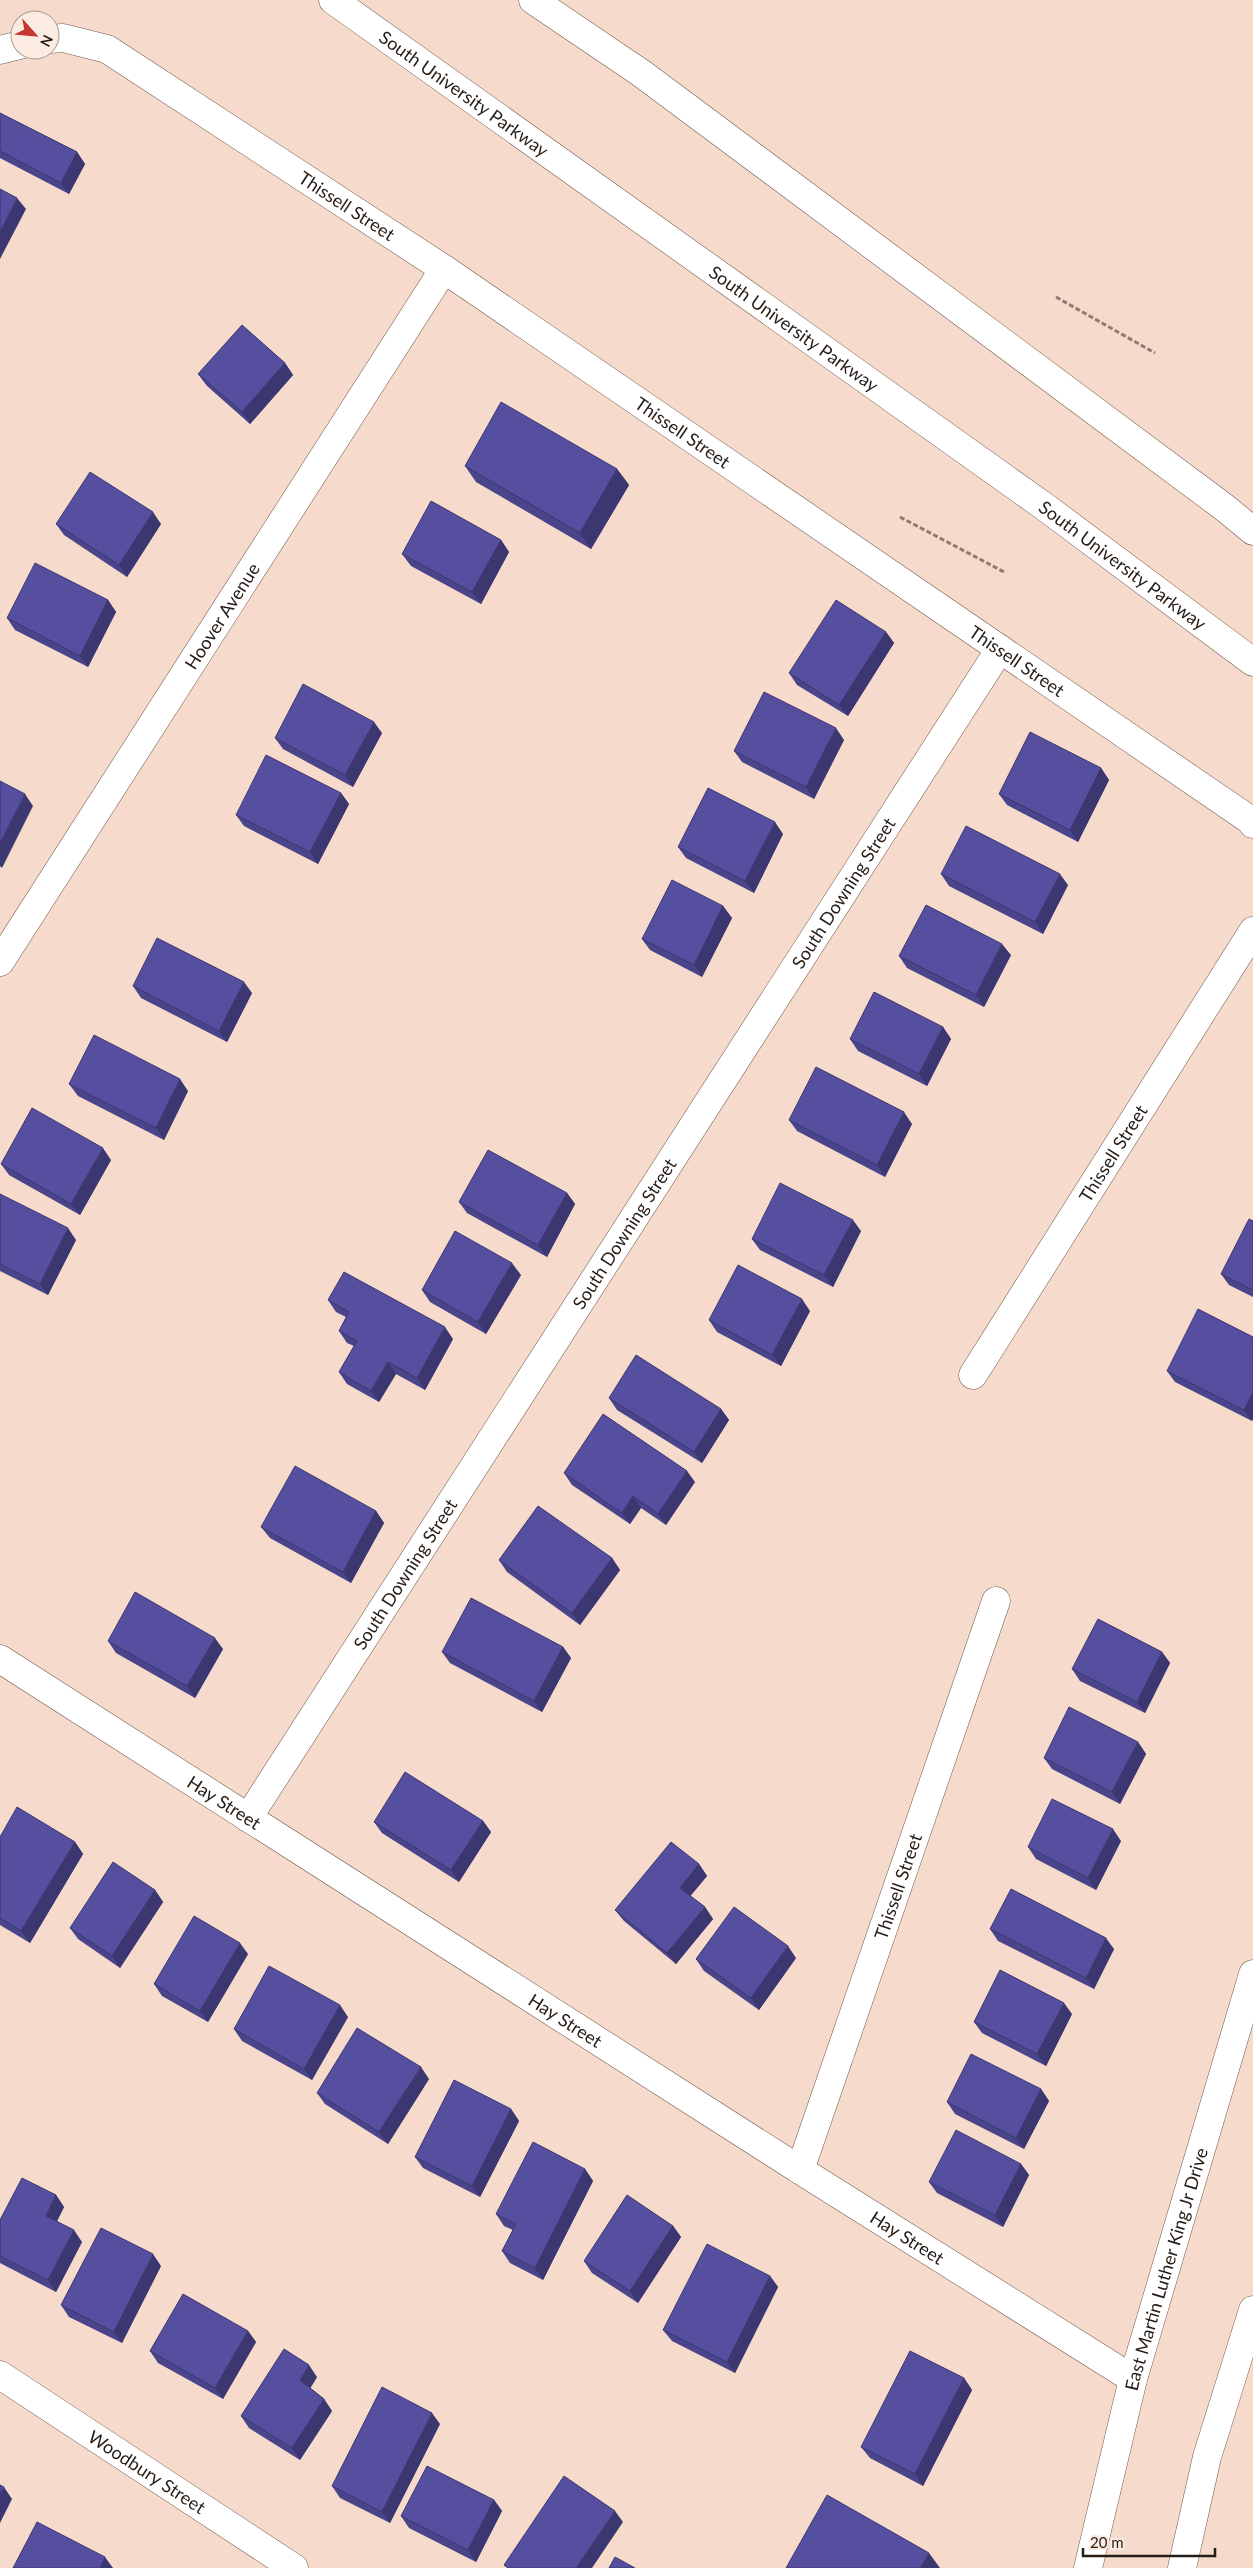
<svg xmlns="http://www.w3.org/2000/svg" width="1253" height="2568" viewBox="0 0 1253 2568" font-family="Lato,sans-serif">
<rect width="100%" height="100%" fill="#f6dbcc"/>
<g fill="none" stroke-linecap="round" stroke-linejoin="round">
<defs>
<g id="street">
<path id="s1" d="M50,39L63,38L107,49L444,269L1250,820L1253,824"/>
<path d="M0,50L20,45"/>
<path id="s2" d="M0,962L444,269"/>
<path id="s3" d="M973,1375L1253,931"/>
<path id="s4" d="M0,1659L800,2170L1133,2379"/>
<path id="s5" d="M248,1818L1000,649"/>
<path id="s6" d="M800,2170L996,1601"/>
<path id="s7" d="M0,2375L294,2568"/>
</g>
<g id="secondary">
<path id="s8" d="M333,0L1045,507L1253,662"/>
<path d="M533,0L641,73L1225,508L1253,531"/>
<path id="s9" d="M1088,2568L1133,2379L1253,1974"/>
<path d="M1182,2568L1207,2457L1253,2310"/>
</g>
</defs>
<use href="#street" stroke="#6f584b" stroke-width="29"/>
<use href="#secondary" stroke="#6f584b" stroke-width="29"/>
<path stroke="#8e7b71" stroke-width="3" stroke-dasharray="5 2.5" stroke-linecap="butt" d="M1056,297L1155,353
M900,517L1006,573"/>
<use href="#street" stroke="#fff" stroke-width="28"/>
<use href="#secondary" stroke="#fff" stroke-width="28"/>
</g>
<path fill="#4a448a" d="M0,113L77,152L85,164L69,194L0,158Z
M285,363L293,375L250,424L207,386L198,374Z
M465,466L617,469L629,485L591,549L476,482Z
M56,524H161L127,577L64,535Z
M501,540L509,552L481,604L411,566L402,554Z
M108,600L116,612L88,667L15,630L7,618Z
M886,632L894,643L848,716L797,685L789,673Z
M382,733L353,787L283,749L275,738Z
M844,740L814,799L742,762L734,751Z
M1101,768L1109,780L1078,842L1007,805L999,794Z
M341,793L349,804L318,864L244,826L236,815Z
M783,834L754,893L686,858L678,847Z
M941,874L1068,885L1043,934L949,886Z
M723,906L732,918L702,977L650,950L642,939Z
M1011,955L984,1007L907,968L899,956Z
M133,986L252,993L227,1042L141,998Z
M943,1027L951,1039L927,1086L858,1051L850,1039Z
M69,1084L188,1091L164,1140L78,1096Z
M789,1120L912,1124L885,1177L797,1131Z
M111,1160L80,1215L9,1175L1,1164Z
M567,1193L575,1204L547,1257L467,1213L459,1202Z
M0,1194L76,1240L48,1295L0,1271Z
M1253,1221V1297L1229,1285L1221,1274Z
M861,1231L833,1287L760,1250L752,1239Z
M521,1275L486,1334L430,1302L422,1290Z
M328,1300L453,1339L425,1390L396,1374L379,1402L347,1384L339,1372L354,1346L347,1343L339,1331L346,1317L336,1312Z
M810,1311L781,1366L717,1332L709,1320Z
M1253,1337V1419L1252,1421L1175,1382L1167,1371Z
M609,1398L721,1409L729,1420L702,1463L617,1410Z
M564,1473L695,1482L666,1525L641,1508L630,1524L572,1485Z
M376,1511L384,1523L351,1583L270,1538L261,1527Z
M612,1558L620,1570L580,1625L507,1572L499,1560Z
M108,1641L223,1649L195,1698L116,1653Z
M563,1647L571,1658L542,1712L450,1663L442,1652Z
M1162,1652L1170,1663L1145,1713L1080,1681L1072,1669Z
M1138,1742L1146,1754L1120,1804L1052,1769L1044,1758Z
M483,1821L491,1832L459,1882L382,1833L374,1822Z
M0,1837L75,1842L83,1854L30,1943L0,1925Z
M1121,1841L1096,1890L1036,1859L1028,1847Z
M699,1864L707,1876L690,1896L705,1907L713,1919L676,1964L624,1921L615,1910Z
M155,1890L163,1902L120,1968L78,1939L70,1928Z
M990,1929L1114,1949L1094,1989L998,1941Z
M248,1954L208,2022L162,1996L154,1984Z
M796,1958L759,2010L704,1971L696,1959Z
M1072,2014L1046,2066L982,2033L974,2022Z
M348,2017L312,2080L242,2041L234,2029Z
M429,2079L388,2144L325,2104L317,2093Z
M1041,2089L1049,2101L1024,2149L955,2114L947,2102Z
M511,2109L519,2121L480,2197L423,2168L415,2157Z
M1021,2164L1029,2175L1003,2227L937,2193L929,2182Z
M585,2169L593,2181L543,2280L510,2263L502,2251L513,2230L504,2226L496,2214Z
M56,2195L64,2207L57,2221L82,2242L56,2292L0,2263V2220Z
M673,2226L681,2237L638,2303L592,2273L584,2261Z
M161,2266L122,2343L69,2317L61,2305Z
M770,2276L778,2287L735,2373L672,2341L663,2330Z
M248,2331L256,2342L223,2399L158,2363L150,2351Z
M317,2377L310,2388L324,2399L332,2411L300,2460L249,2428L241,2416Z
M964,2378L972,2390L923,2486L870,2458L861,2447Z
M440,2424L390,2523L340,2498L332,2486Z
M494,2500L502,2511L476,2562L409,2528L401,2516Z"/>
<path fill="#3c3770" d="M77,152L85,164L69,194L61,183Z
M17,198L26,209L0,259V232Z
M285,363L293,375L250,424L242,412Z
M617,469L629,485L591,549L580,533Z
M153,512L161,524L127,577L119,565Z
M501,540L509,552L481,604L472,592Z
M108,600L116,612L88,667L80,656Z
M886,632L894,643L848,716L839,705Z
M374,722L382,733L353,787L345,775Z
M836,728L844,740L814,799L806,787Z
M1101,768L1109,780L1078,842L1070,830Z
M341,793L349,804L318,864L310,852Z
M25,794L33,806L2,868L0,866V843Z
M775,822L783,834L754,893L745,881Z
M1060,874L1068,885L1043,934L1035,922Z
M723,906L732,918L702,977L694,965Z
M1002,944L1011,955L984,1007L976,995Z
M244,982L252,993L227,1042L219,1031Z
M943,1027L951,1039L927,1086L919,1074Z
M180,1079L188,1091L164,1140L156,1128Z
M904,1112L912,1124L885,1177L877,1165Z
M103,1148L111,1160L80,1215L71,1204Z
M567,1193L575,1204L547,1257L538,1245Z
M853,1220L861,1231L833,1287L824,1275Z
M68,1228L76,1240L48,1295L40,1284Z
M512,1263L521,1275L486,1334L478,1322Z
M802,1299L810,1311L781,1366L772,1355Z
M445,1327L453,1339L425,1390L417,1378Z
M388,1362L396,1374L379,1402L371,1391Z
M1253,1392V1419L1252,1421L1244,1410Z
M721,1409L729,1420L702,1463L694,1452Z
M687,1471L695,1482L666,1525L658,1514Z
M633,1496L641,1508L630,1524L622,1513Z
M376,1511L384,1523L351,1583L343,1572Z
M612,1558L620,1570L580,1625L572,1613Z
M215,1638L223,1649L195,1698L187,1686Z
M563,1647L571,1658L542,1712L534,1701Z
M1162,1652L1170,1663L1145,1713L1137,1702Z
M1138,1742L1146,1754L1120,1804L1112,1792Z
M483,1821L491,1832L459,1882L451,1870Z
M1113,1829L1121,1841L1096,1890L1088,1878Z
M75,1842L83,1854L30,1943L21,1931Z
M699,1864L707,1876L688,1899L680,1888Z
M155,1890L163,1902L120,1968L112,1956Z
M705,1907L713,1919L676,1964L667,1953Z
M1106,1938L1114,1949L1094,1989L1086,1978Z
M240,1943L248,1954L208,2022L200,2011Z
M788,1946L796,1958L759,2010L751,1998Z
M1064,2003L1072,2014L1046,2066L1037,2054Z
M340,2005L348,2017L312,2080L304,2069Z
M421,2067L429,2079L388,2144L379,2132Z
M1041,2089L1049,2101L1024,2149L1016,2138Z
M511,2109L519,2121L480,2197L472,2186Z
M1021,2164L1029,2175L1003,2227L995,2215Z
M585,2169L593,2181L543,2280L535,2268Z
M56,2195L64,2207L54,2227L46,2216Z
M673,2226L681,2237L638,2303L630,2291Z
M74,2230L82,2242L56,2292L48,2280Z
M153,2254L161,2266L122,2343L114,2332Z
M770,2276L778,2287L735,2373L727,2362Z
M248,2331L256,2342L223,2399L215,2388Z
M309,2365L317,2377L308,2392L300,2380Z
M964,2378L972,2390L923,2486L915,2474Z
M324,2399L332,2411L300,2460L292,2448Z
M432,2413L440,2424L390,2523L382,2512Z
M4,2487L12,2499L0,2523V2495Z
M494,2500L502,2511L476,2562L468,2550Z
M615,2511L623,2522L592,2568H576Z
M929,2553L940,2568H920Z
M105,2557L113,2568H100Z"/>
<path fill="#564fa0" stroke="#3c3770" d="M0,113L77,152L61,183L0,151Z
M0,189L17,198L0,232Z
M242,325L285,363L242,412L198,374Z
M501,402L617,469L580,533L465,466Z
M90,472L153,512L119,565L56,524Z
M431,501L501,540L472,592L402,554Z
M35,563L108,600L80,656L7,618Z
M836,600L886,632L839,705L789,673Z
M303,684L374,722L345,775L275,738Z
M764,692L836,728L806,787L734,751Z
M1030,732L1101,768L1070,830L999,794Z
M266,755L341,793L310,852L236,815Z
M0,781L25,794L0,843Z
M708,788L775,822L745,881L678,847Z
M966,826L1060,874L1035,922L941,874Z
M672,880L723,906L694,965L642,939Z
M926,905L1002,944L976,995L899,956Z
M157,938L244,982L219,1031L133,986Z
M874,992L943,1027L919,1074L850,1039Z
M94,1035L180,1079L156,1128L69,1084Z
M816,1067L904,1112L877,1165L789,1120Z
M32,1108L103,1148L71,1204L1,1164Z
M488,1150L567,1193L538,1245L459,1202Z
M780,1183L853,1220L824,1275L752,1239Z
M0,1194L68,1228L40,1284L0,1264Z
M1249,1219L1253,1221V1290L1221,1274Z
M455,1231L512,1263L478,1322L422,1290Z
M738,1265L802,1299L772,1355L709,1320Z
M344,1272L445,1327L417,1378L388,1362L371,1391L339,1372L357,1341L339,1331L349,1312L328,1300Z
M1198,1309L1253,1337V1392L1244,1410L1167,1371Z
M636,1355L721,1409L694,1452L609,1398Z
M603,1414L687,1471L658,1514L633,1496L622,1513L564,1473Z
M295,1466L376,1511L343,1572L261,1527Z
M538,1506L612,1558L572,1613L499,1560Z
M135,1592L215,1638L187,1686L108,1641Z
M471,1598L563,1647L534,1701L442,1652Z
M1098,1619L1162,1652L1137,1702L1072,1669Z
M1069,1707L1138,1742L1112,1792L1044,1758Z
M405,1772L483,1821L451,1870L374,1822Z
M1052,1799L1113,1829L1088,1878L1028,1847Z
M17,1807L75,1842L21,1931L0,1918V1837Z
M671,1842L699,1864L680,1888L705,1907L667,1953L615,1910Z
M113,1862L155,1890L112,1956L70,1928Z
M1011,1889L1106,1938L1086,1978L990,1929Z
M734,1907L788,1946L751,1998L696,1959Z
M194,1916L240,1943L200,2011L154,1984Z
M269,1966L340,2005L304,2069L234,2029Z
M1000,1970L1064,2003L1037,2054L974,2022Z
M357,2028L421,2067L379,2132L317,2093Z
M971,2054L1041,2089L1016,2138L947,2102Z
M454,2080L511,2109L472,2186L415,2157Z
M956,2130L1021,2164L995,2215L929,2182Z
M533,2142L585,2169L535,2268L502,2251L516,2224L496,2214Z
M22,2178L56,2195L46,2216L74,2230L48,2280L0,2256V2220Z
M627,2195L673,2226L630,2291L584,2261Z
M101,2228L153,2254L114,2332L61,2305Z
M707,2244L770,2276L727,2362L663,2330Z
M183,2294L248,2331L215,2388L150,2351Z
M284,2349L309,2365L300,2380L324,2399L292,2448L241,2416Z
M910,2351L964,2378L915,2474L861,2447Z
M382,2387L432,2413L382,2512L332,2486Z
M427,2466L494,2500L468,2550L401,2516Z
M564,2476L615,2511L576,2568H508L504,2565Z
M0,2485L4,2487L0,2495Z
M827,2495L929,2553L920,2568H786Z
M37,2522L105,2557L100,2568H13Z
M615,2557L635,2568H609Z"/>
<g text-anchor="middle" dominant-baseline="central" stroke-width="5" stroke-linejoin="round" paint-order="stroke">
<g font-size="18" fill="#271d17" stroke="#fbebe1">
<text stroke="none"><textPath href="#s8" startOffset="161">South University Parkway</textPath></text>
<text stroke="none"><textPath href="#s1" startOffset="345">Thissell Street</textPath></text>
<text stroke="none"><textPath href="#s8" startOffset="566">South University Parkway</textPath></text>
<text stroke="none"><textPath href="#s1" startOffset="750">Thissell Street</textPath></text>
<text stroke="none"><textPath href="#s8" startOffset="971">South University Parkway</textPath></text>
<text stroke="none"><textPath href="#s2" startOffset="411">Hoover Avenue</textPath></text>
<text stroke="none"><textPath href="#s1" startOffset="1155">Thissell Street</textPath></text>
<text stroke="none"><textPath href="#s5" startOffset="1100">South Downing Street</textPath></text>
<text stroke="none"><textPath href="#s3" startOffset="262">Thissell Street</textPath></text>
<text stroke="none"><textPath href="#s5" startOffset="695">South Downing Street</textPath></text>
<text stroke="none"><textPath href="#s5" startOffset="290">South Downing Street</textPath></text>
<text stroke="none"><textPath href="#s4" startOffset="266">Hay Street</textPath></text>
<text stroke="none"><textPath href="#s6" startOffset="300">Thissell Street</textPath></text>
<text stroke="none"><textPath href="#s4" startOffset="671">Hay Street</textPath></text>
<text stroke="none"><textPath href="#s4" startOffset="1076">Hay Street</textPath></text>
<text stroke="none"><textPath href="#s9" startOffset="309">East Martin Luther King Jr Drive</textPath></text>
<text stroke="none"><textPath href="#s7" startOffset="176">Woodbury Street</textPath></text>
</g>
</g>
<g transform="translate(35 35) rotate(117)"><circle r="24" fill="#fbebe1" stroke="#a69990"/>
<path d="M0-4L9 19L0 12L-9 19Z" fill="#c4362f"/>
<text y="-8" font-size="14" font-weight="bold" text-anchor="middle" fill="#271d17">N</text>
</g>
<path d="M1083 2548v8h132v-8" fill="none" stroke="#271d17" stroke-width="2.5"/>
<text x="1090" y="2548" font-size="15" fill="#271d17" stroke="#fbebe1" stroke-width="4" paint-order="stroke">20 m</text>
</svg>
